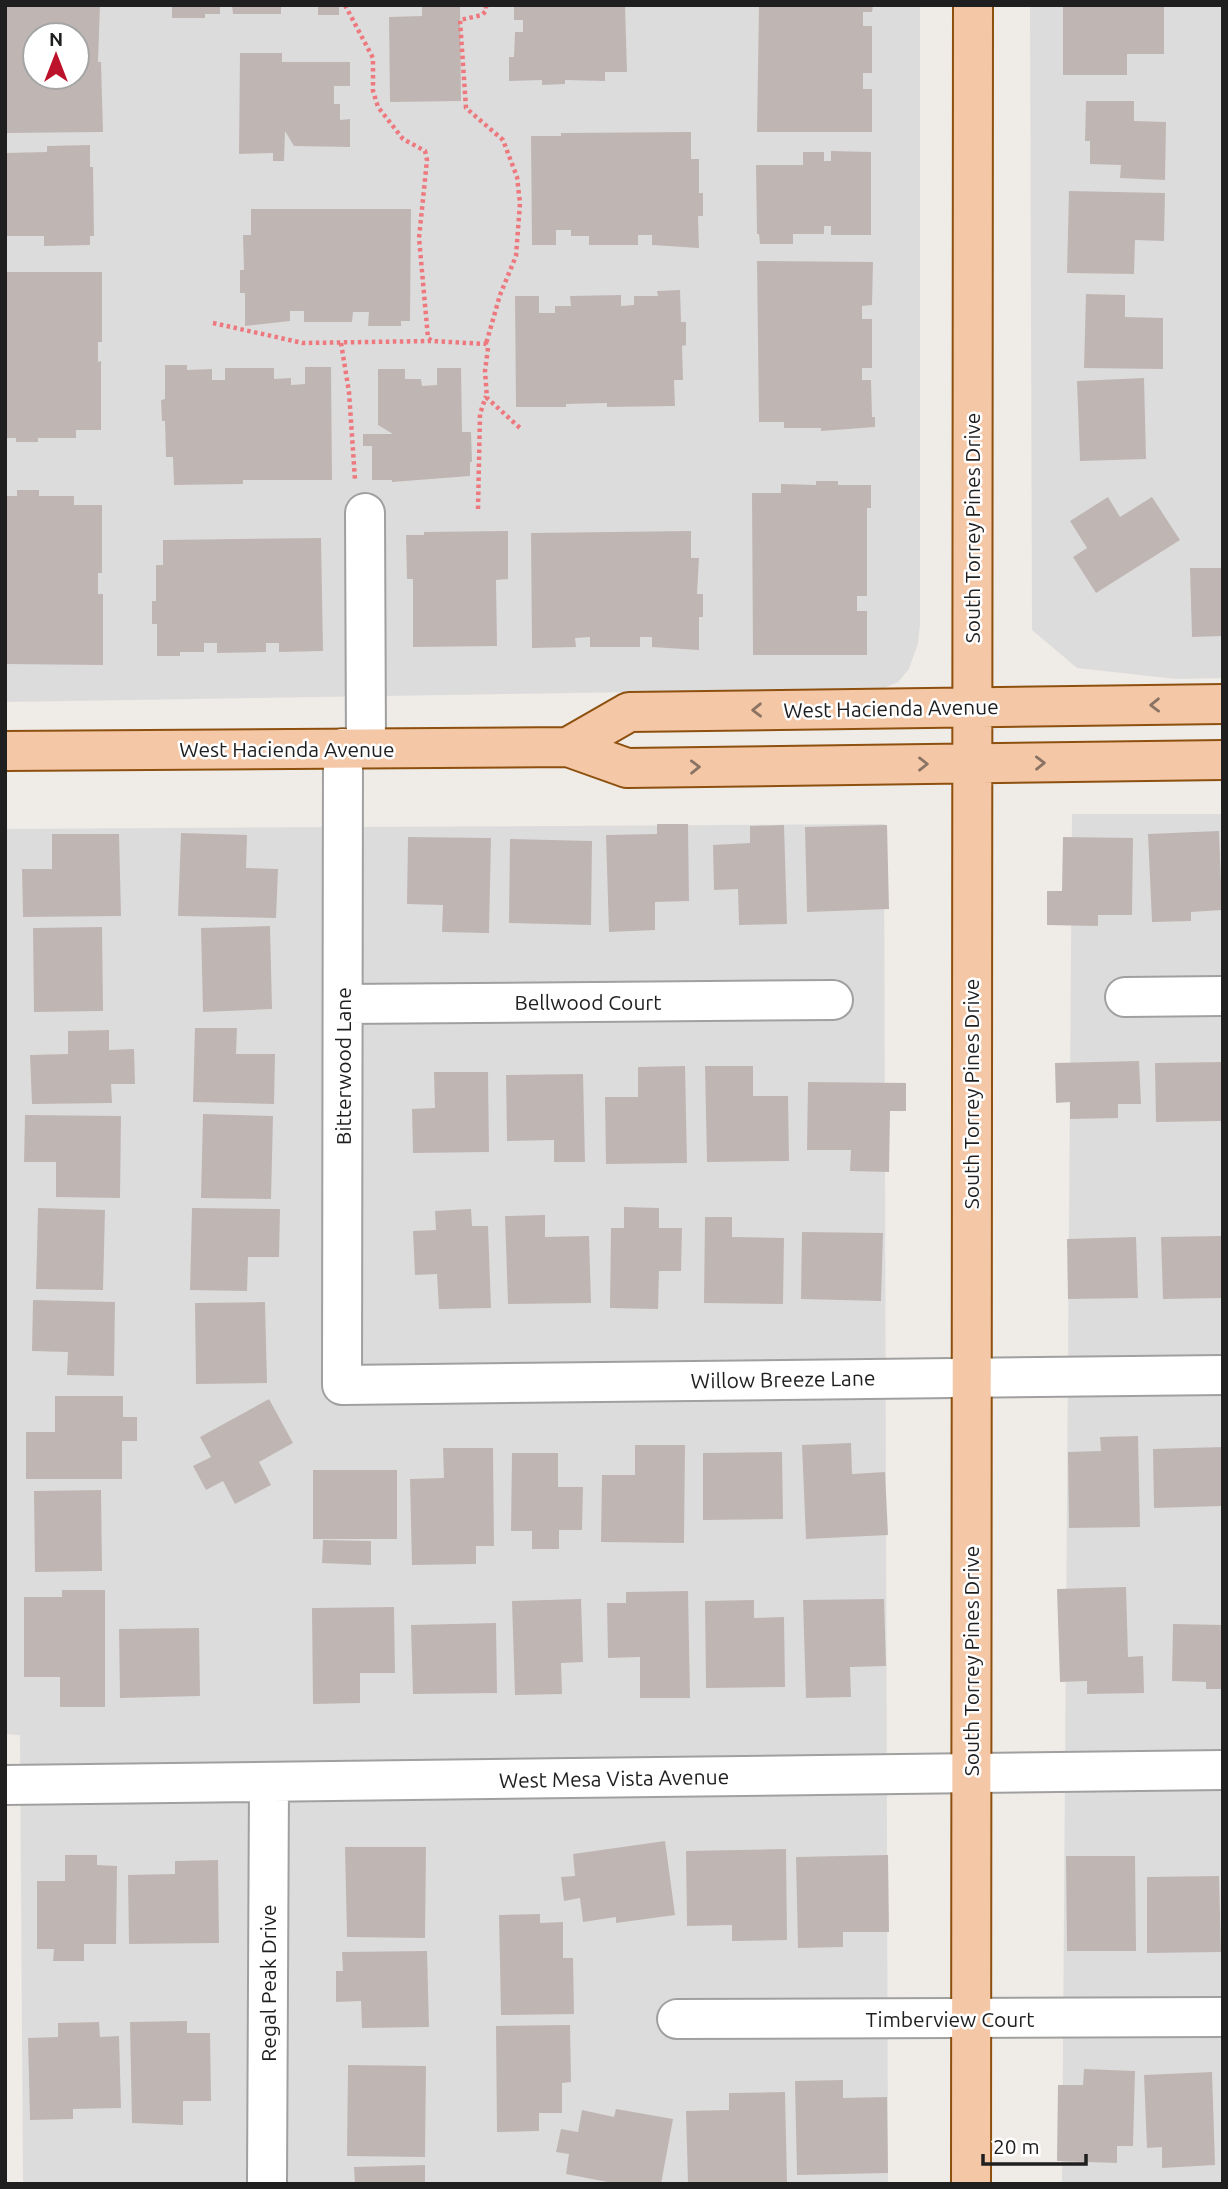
<svg xmlns="http://www.w3.org/2000/svg" width="1228" height="2189" viewBox="0 0 1228 2189" font-family="Ubuntu,sans-serif">
<rect width="100%" height="100%" fill="#efebe7"/>
<path fill="#dddcdc" fill-rule="evenodd" d="M5,5H920V624L918,643L909,669L898,682L884,688L5,702ZM35,35H77V77H35Z
M1030,5H1223V678L1176,679L1077,668L1032,630Z
M1072,814H1223V2184H1062Z
M884,824L888,2184H23L20,1735L5,1734V829Z"/>
<path fill="#bfb6b3" fill-rule="evenodd" d="M5,5H100L98,62H101L103,132L5,133ZM35,35H77V77H35Z
M172,5H220V14H205V18H172Z
M232,5H281V14H233Z
M318,5H339V15H318Z
M422,5H460L461,101L390,102L389,17L422,16Z
M514,5H625L627,72H605V81L565,80V84L542,85V80L509,81V57H514L515,32H523V20H514Z
M759,5H873L872,12H863V26H872V73H863V89H872V132H757Z
M1063,5H1164V54H1127V75H1063Z
M240,53H282V62H350V86H334V104H340V120L350,119V147L294,146L285,131L284,161H273V153L239,154Z
M1086,101H1134V121L1166,122L1165,180L1120,178L1121,165L1090,164V141H1085Z
M691,132V159H699V193H703V216H698L699,248L652,245V235H638V245H589V236H571V230H556V245H532L531,136H561V133Z
M90,145V167H93L94,236H90V245L44,246V236H5V153L47,152V146Z
M831,151L871,152V235H831V226H824V234H793V244H760L759,234H757L756,165H803V152H824V161H831Z
M1069,191L1165,193L1164,241L1135,240L1134,274L1067,273Z
M251,209H411L410,321H401V326H368L369,312H353L352,322H304V311H290V321L245,326V293H240V270H244L243,235H251Z
M757,261L873,262L872,305L862,306V319H872V368H862V380H871L872,417H875V427L821,431V428H784V422H759Z
M5,272H102V342H98V362L101,361V430H76V438H38V442H16V438H5Z
M680,290L681,322H686V345L682,346L683,380H674L675,406L607,407V403L566,404V407H516L515,296H539V313H555V306H571L570,296L621,295V306L634,305V296H658L657,291Z
M1086,294L1125,295V317L1163,318V369L1084,368Z
M165,365H187V370L212,369V380H225V368H274V379L291,378V385L305,384V367H331L332,480H243V484L174,485L173,457H166L165,421H162L161,400L165,399Z
M437,368H461L462,432H471L472,462H470V476L392,482V480H372V446H363V434H393L378,425V369H405V379H421L422,386L437,385Z
M1144,378L1146,459L1080,461L1077,381Z
M816,481H838V485H871V508H867V596H857V611H867V655H753L752,493H781V484L816,485Z
M17,490H39V496H74V505H102V573H98V594H103V665L5,664V496H17Z
M1108,497L1120,517L1152,497L1180,540L1096,593L1073,557L1087,548L1070,521Z
M508,531V579L496,580L497,646L413,647V579H407L406,535H424V532Z
M691,531V558H699L697,594H703V617H699V650L652,647V637H640V647H590V637L575,638L576,647L532,648L531,533Z
M321,538L323,651L279,652V643H266V652L217,653V643H204V652H180V656H157V624H152V601H156V565H163V540Z
M1190,568H1223V636L1192,637Z
M657,824H688L689,901L655,902V930L609,932L606,835L657,834Z
M784,825L787,924L739,925L738,889L714,890L713,845L750,843V826Z
M887,825L889,909L807,912L805,827Z
M1219,831L1222,910L1191,912V921L1152,922L1148,834Z
M181,833L247,835L246,868L278,869L276,918L178,916Z
M52,834H119L121,916L23,917L22,869H52Z
M408,837L491,838L489,933L442,932L443,905L407,904Z
M1063,837L1133,838L1132,915H1098V926L1047,925V891H1062Z
M510,839L592,841L591,925L509,923Z
M270,926L272,1009L203,1012L201,928Z
M102,927L103,1011L34,1012L33,928Z
M195,1028H237L236,1054H275L274,1104L193,1102Z
M109,1030V1050L134,1049L135,1084H111L112,1103L32,1104L30,1055L68,1054V1031Z
M1139,1061L1141,1104H1118V1118L1070,1119V1102L1056,1103L1055,1063Z
M1221,1062L1222,1121L1156,1122L1155,1063Z
M685,1066L687,1163L606,1164L605,1097H638V1067Z
M705,1066H753V1096H788L789,1161L707,1162Z
M434,1072H488L489,1152L413,1153L412,1109L435,1108Z
M583,1074L585,1162H554V1140L507,1141L506,1075Z
M808,1082L906,1083V1111H890L889,1172L850,1171L851,1150H807Z
M203,1114L273,1116L271,1199L201,1198Z
M25,1115L121,1116L120,1198L56,1197V1162H24Z
M624,1207L659,1208V1228H682L681,1271H659L658,1309L610,1308L611,1228H624Z
M38,1208L105,1210L103,1290L36,1289Z
M192,1208L280,1209L279,1257H248L247,1291L190,1290Z
M471,1209L472,1226H488L491,1308L439,1309L437,1274L415,1275L413,1231L436,1230L435,1211Z
M545,1215V1237L589,1236L591,1303L508,1304L505,1216Z
M705,1217H732V1237L784,1238L783,1304L704,1303Z
M802,1232L883,1233L881,1301L801,1299Z
M1223,1236V1298L1163,1299L1161,1237Z
M1136,1237L1138,1298L1068,1299L1067,1239Z
M33,1300L115,1302L114,1376L67,1375L68,1352L32,1351Z
M265,1302L267,1383L196,1384L195,1303Z
M55,1396H123V1417H137V1441H122V1479H26V1432H55Z
M269,1399L293,1443L259,1462L271,1485L235,1504L223,1481L206,1490L193,1466L211,1457L200,1437Z
M1138,1436L1140,1527L1069,1528L1068,1452L1101,1451L1100,1437Z
M851,1443L852,1474L885,1472L888,1535L806,1539L802,1445Z
M635,1445H685L684,1543L601,1542L602,1475H635Z
M1223,1447V1506L1154,1508L1153,1449Z
M443,1448H493L494,1546H476V1564L412,1565L410,1479L444,1478Z
M782,1452L783,1519L703,1520V1453Z
M512,1453H558V1487H583L582,1530H559V1549H532V1531H511Z
M313,1470H397V1539H313Z
M101,1490L102,1571L35,1572L34,1491Z
M323,1540L371,1541V1565L322,1563Z
M1126,1587L1128,1657L1143,1656L1144,1693L1087,1694V1681L1060,1682L1057,1589Z
M62,1590H105V1707H60V1677H24V1597H62Z
M688,1591L690,1698H640V1657L608,1658L607,1603H626V1592Z
M581,1599L583,1662L561,1663L562,1694L515,1695L512,1601Z
M884,1599L886,1666L850,1667L851,1697L806,1698L803,1600Z
M754,1600V1618L784,1617L785,1687L706,1688L705,1601Z
M394,1607L395,1673H360V1703L313,1704L312,1608Z
M496,1623L497,1693L413,1694L411,1625Z
M1173,1624L1223,1625V1689H1206V1682L1172,1681Z
M199,1628L200,1696L120,1698L119,1629Z
M665,1841L675,1915L616,1923V1917L583,1922L580,1898L564,1901L561,1877L575,1876L573,1854Z
M345,1847H426L425,1938L347,1937Z
M786,1849L787,1940L732,1941V1925L687,1926L686,1851Z
M65,1855H97V1865L117,1866L116,1944H84V1961H53L54,1949H37V1881H65Z
M888,1855L889,1932H843V1947L798,1948L796,1857Z
M1066,1856H1135L1136,1951H1067Z
M218,1860L219,1943L129,1944L128,1875L175,1874V1861Z
M1219,1876L1221,1952L1147,1953V1877Z
M540,1914V1923L563,1922V1958H573L574,2014L501,2015L499,1915Z
M427,1951L429,2027L362,2028L361,2001L336,2002V1971H343L342,1952Z
M187,2021V2033H210L211,2101H183V2125L132,2123L130,2022Z
M99,2022L100,2037L119,2036L121,2108L73,2109V2119L30,2120L28,2038L58,2037V2023Z
M570,2025L571,2082L562,2083V2113H539V2131L497,2132L496,2026Z
M348,2065L426,2066L425,2157L347,2156Z
M1084,2069L1135,2071L1133,2146H1117V2163L1057,2161L1058,2085H1083Z
M1212,2072L1215,2165L1162,2168V2147L1147,2148L1144,2075Z
M843,2080V2098L887,2097L888,2173L797,2175L795,2081Z
M785,2092L787,2184H688L686,2111L729,2110V2093Z
M616,2109L673,2119L661,2184H618L566,2174L569,2154L556,2152L561,2129L578,2132L582,2110L614,2117Z
M425,2165V2184H355L354,2167Z"/>
<g fill="none" stroke-linecap="round" stroke-linejoin="round">
<defs>
<path id="minor" d="M365,513L366,748
M343,748L342,1385L1223,1375
M1125,997L1223,996
M343,1004L833,1000
M5,1785L1223,1770
M677,2019L1223,2017
M267,2184L269,1782"/>
<path id="major" d="M568,747L629,712L1223,704
M5,751L568,747L627,768L1223,760
M971,2184L973,5"/>
</defs>
<use href="#minor" stroke="#a0a0a0" stroke-width="42"/>
<use href="#major" stroke="#8d500e" stroke-width="42"/>
<path stroke="#ed797f" stroke-width="4.5" stroke-dasharray="3.5 3.5" stroke-linecap="butt" d="M345,5L373,58V91L378,107L403,139L425,151L427,160L419,238L428,338L432,341L486,344L488,348L485,371L487,398L520,428
M486,5V11L482,15L460,20L466,108L503,140L517,177L520,203L516,256L500,295L486,344
M213,323L303,343L431,341
M341,343L349,392L355,480
M478,509L480,414L486,396"/>
<use href="#minor" stroke="#fff" stroke-width="38"/>
<use href="#major" stroke="#f4c7a7" stroke-width="38"/>
</g>
<defs><path id="oneway-chevron" d="M-2-3.5L2.5 0L-2 3.5" fill="none" stroke-width="1.6" stroke-linecap="round" stroke-linejoin="round" transform="scale(1.75)"/></defs>
<g stroke="#8a7363">
<use href="#oneway-chevron" transform="translate(1155 705) rotate(179)"/>
<use href="#oneway-chevron" transform="translate(757 710) rotate(179)"/>
<use href="#oneway-chevron" transform="translate(1040 763) rotate(-1)"/>
<use href="#oneway-chevron" transform="translate(923 764)"/>
<use href="#oneway-chevron" transform="translate(695 767) rotate(-1)"/>
</g>
<g text-anchor="middle" dominant-baseline="central" stroke-width="5" stroke-linejoin="round" paint-order="stroke">
<g font-size="21" fill="#1f1f1f" stroke="#fff">
<text transform="translate(972 528) rotate(-90)">South Torrey Pines Drive</text>
<text transform="translate(891 708) rotate(-1)">West Hacienda Avenue</text>
<text x="287" y="749">West Hacienda Avenue</text>
<text x="588" y="1002">Bellwood Court</text>
<text transform="translate(343 1066) rotate(-90)">Bitterwood Lane</text>
<text transform="translate(971 1094) rotate(-90)">South Torrey Pines Drive</text>
<text transform="translate(783 1379) rotate(-1)">Willow Breeze Lane</text>
<text transform="translate(971 1661) rotate(-90)">South Torrey Pines Drive</text>
<text transform="translate(614 1778) rotate(-1)">West Mesa Vista Avenue</text>
<text transform="translate(268 1983) rotate(-90)">Regal Peak Drive</text>
<text x="950" y="2019">Timberview Court</text>
</g>
</g>
<rect width="1228" height="2189" fill="none" stroke="#1f1f1f" stroke-width="14"/>
<g transform="translate(56 56)"><circle r="33" fill="#ffffff" stroke="#a5a5a5" stroke-width="2"/>
<path d="M0-5L12 26L0 18L-12 26Z" fill="#bc122c"/>
<text y="-10" font-size="19" font-weight="bold" text-anchor="middle" fill="#1f1f1f">N</text>
</g>
<path d="M983 2154v10h103v-10" fill="none" stroke="#1f1f1f" stroke-width="3.5"/>
<text x="993" y="2154" font-size="21" fill="#1f1f1f" stroke="#ffffff" stroke-width="5" paint-order="stroke">20 m</text>
</svg>
